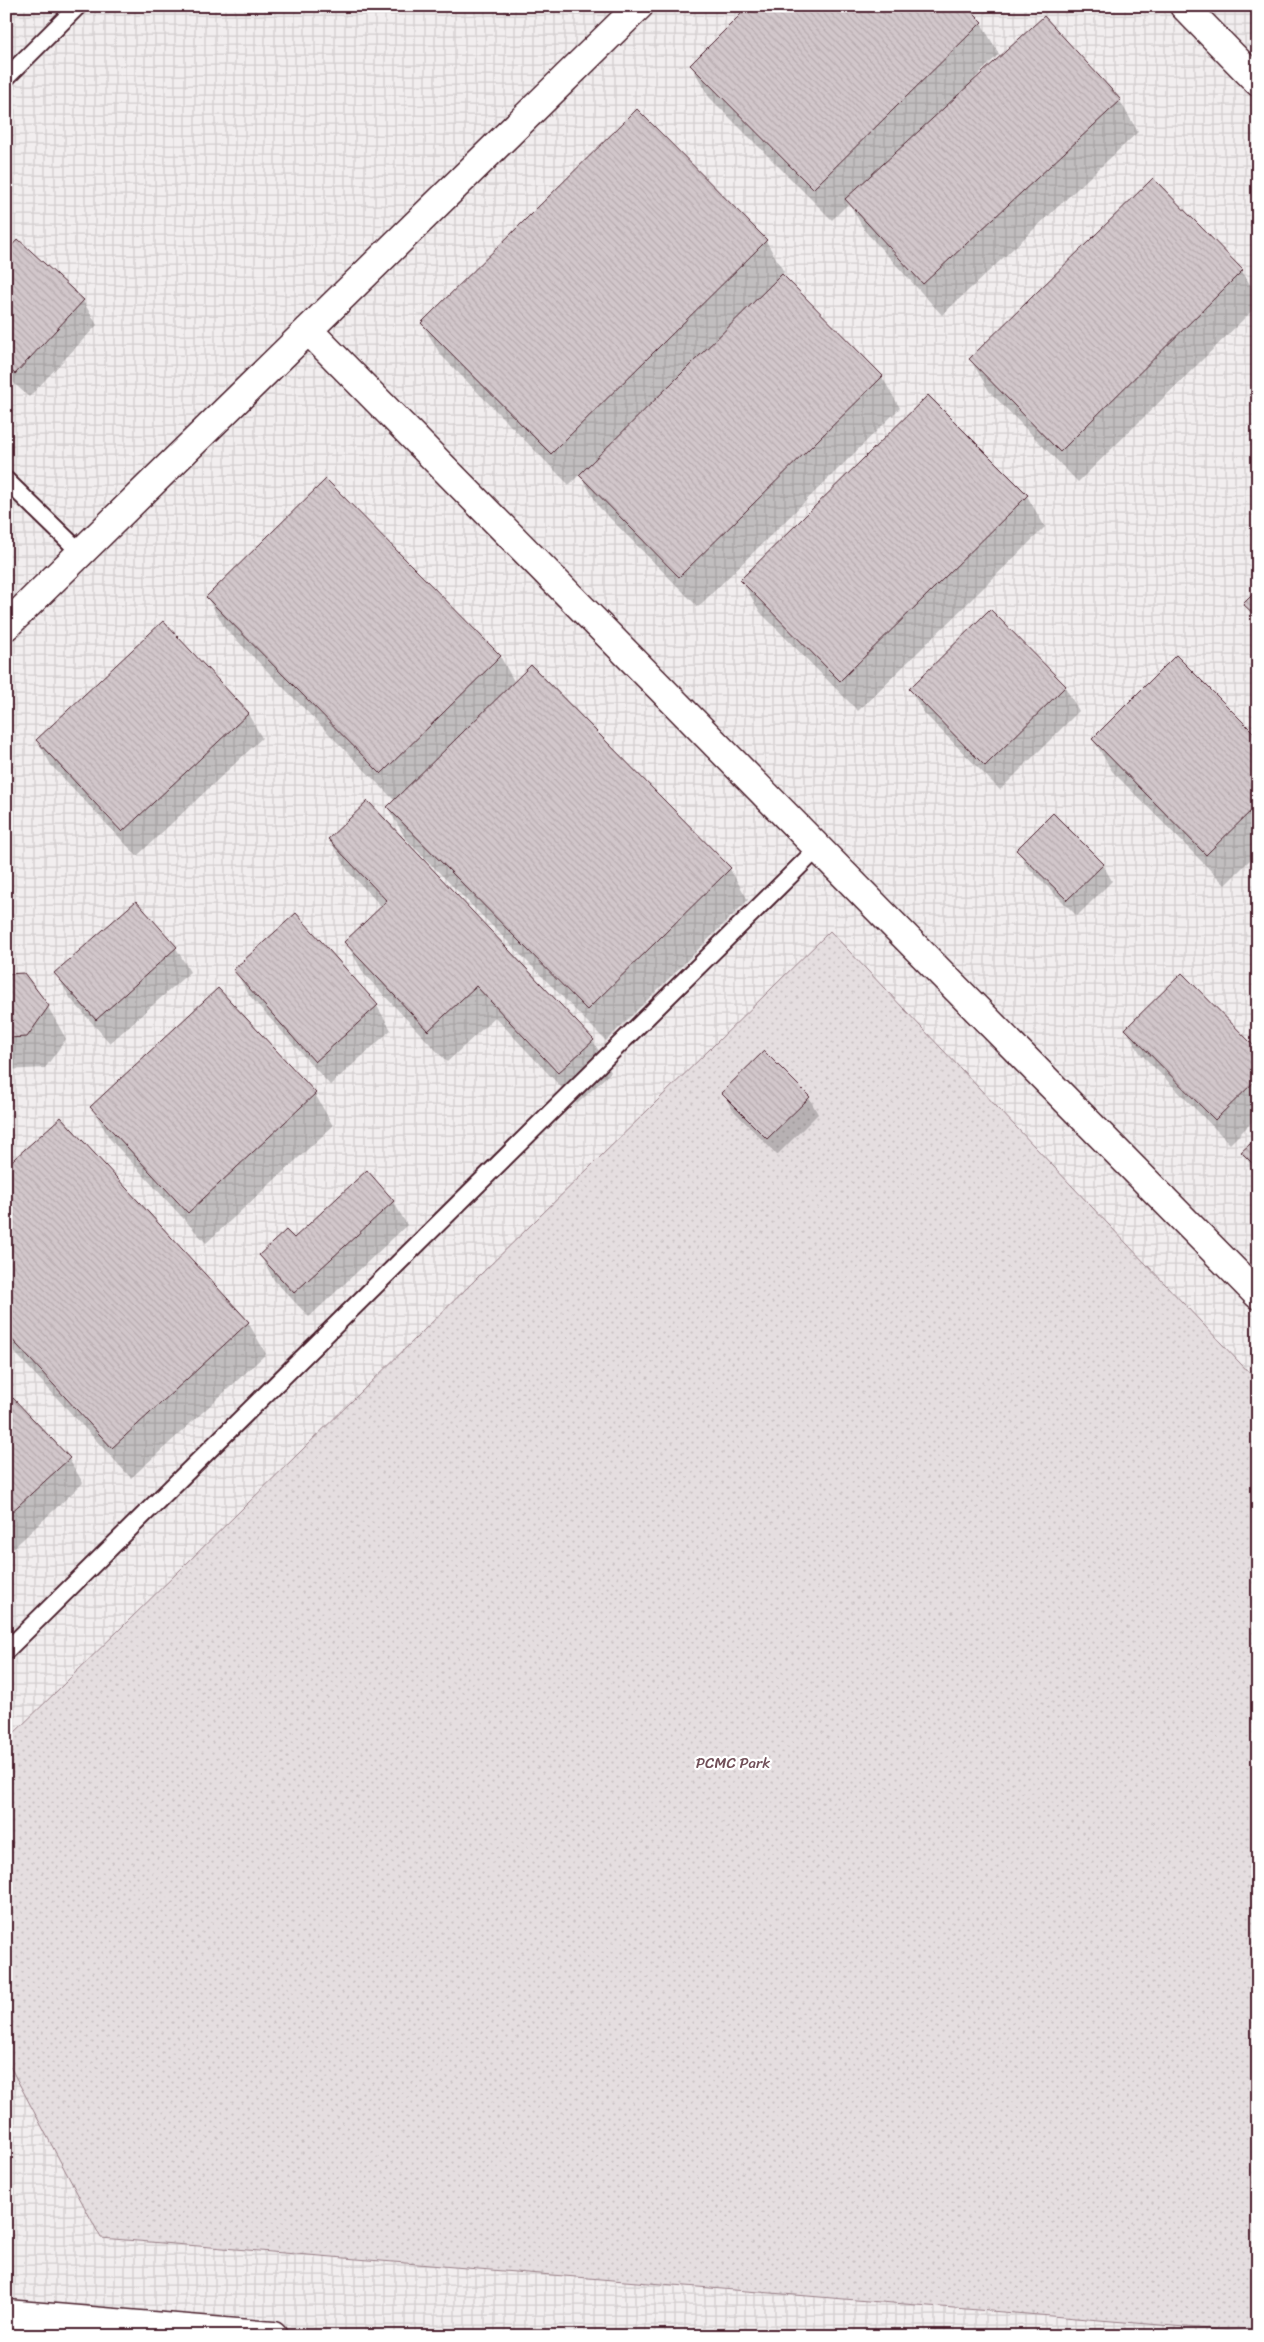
<svg xmlns="http://www.w3.org/2000/svg" width="1264" height="2342" viewBox="0 0 1264 2342" font-family="Sriracha,sans-serif">
<defs>
<pattern id="industrial-grid" width="8" height="8" patternUnits="userSpaceOnUse" patternTransform="scale(1.25)"><rect width="8" height="8" fill="#f2eeef"/><path d="M0 4h8M4 0v8" fill="none" stroke="#d1cccd"/></pattern>
<pattern id="green-dots" width="8" height="8" patternUnits="userSpaceOnUse" patternTransform="scale(1.25)"><rect width="8" height="8" fill="#e5dee0"/><path d="M2 2h.1M6 6h.1" fill="none" stroke="#c6bec0" stroke-width="1.8" stroke-linecap="round"/></pattern>
<pattern id="building-back-hatch" width="6" height="6" patternUnits="userSpaceOnUse" patternTransform="scale(1.25)"><rect width="6" height="6" fill="#d2c7cb"/><path d="M-1 5l2 2M0 0l6 6M5-1l2 2" fill="none" stroke="#b6aaae"/></pattern>
</defs>
<rect width="100%" height="100%" fill="#fff"/>
<filter id="ink" filterUnits="userSpaceOnUse"><feTurbulence type="fractalNoise" baseFrequency=".02" numOctaves="2"/><feDisplacementMap in="SourceGraphic" scale="10" xChannelSelector="R" yChannelSelector="G"/><feConvolveMatrix kernelMatrix="1 2 1 2 8 2 1 2 1" color-interpolation-filters="sRGB"/></filter>
<g filter="url(#ink)">
<path fill="url(#industrial-grid)" d="M6,6H1258V2336H6Z"/>
<path fill="url(#green-dots)" stroke="#987e86" d="M830,931L1258,1382V2333L101,2238L6,2059V1741Z"/>
<path fill="#0003" d="M1044,18L1120,101L1138,132L942,315L865,231L849,203L832,220L709,97L691,65L981,23L999,54L974,79L976,80Z
M637,110L766,241L784,272L782,275L882,377L900,408L698,607L599,507L580,474L569,485L440,354L422,323Z
M1153,180L1242,271L1258,298V305L1078,482L989,391L971,360Z
M6,254L83,301L97,325L29,397L6,376Z
M1027,496L1045,527L858,711L760,612L742,581Z
M1258,591V626L1245,604Z
M207,597L500,656L515,683L730,869L748,900L606,1041L406,839L388,808L395,801L225,628Z
M990,610L1065,687L1079,711L1000,790L924,713L910,689Z
M248,714L262,738L137,856L51,765L37,740Z
M1093,739H1258V852L1225,885L1112,771Z
M330,839L593,1041L611,1072L577,1104L495,1017L447,1062L364,974L346,942L382,907L348,871Z
M1018,850L1103,865L1112,881L1077,916L1027,866Z
M1258,884V896L1253,888Z
M135,903L176,948L190,972L110,1043L70,998L56,973Z
M296,915L377,1006L391,1030L330,1085L249,995L235,970Z
M6,976L48,1007L66,1039L45,1068L6,1070Z
M1126,1029L1258,1052V1116L1230,1144L1140,1053Z
M723,1093L809,1098L818,1114L777,1155L732,1109Z
M315,1094L333,1126L206,1243L110,1139L92,1108Z
M1258,1138V1178L1243,1152Z
M6,1168L248,1322L266,1354L131,1478L6,1343Z
M393,1201L407,1225L309,1317L274,1280L260,1255L294,1240Z
M6,1406L69,1459L83,1483L6,1555Z"/>
<path fill="url(#building-back-hatch)" stroke="#4a1f2b" d="M749,6H966L982,22L813,189L690,65Z
M1044,16L1121,100L923,284L845,199Z
M637,109L767,240L551,454L421,323Z
M1153,178L1243,270L1060,452L969,359Z
M18,239L84,300L15,374L6,366V252Z
M782,274L883,376L679,577L579,475Z
M928,395L1028,495L840,681L740,580Z
M326,479L501,656L381,774L206,597Z
M1258,589V618L1243,604Z
M990,609L1066,686L985,766L909,689Z
M163,621L249,713L122,832L36,740Z
M1176,655L1258,737V804L1206,855L1092,739Z
M531,665L731,868L587,1010L387,807Z
M368,801L594,1040L558,1073L476,986L428,1031L344,942L387,901L328,839Z
M1053,813L1104,864L1067,900L1016,850Z
M136,901L177,947L96,1020L54,973Z
M296,913L378,1005L315,1062L233,970Z
M24,973L49,1006L27,1037L6,1038V974Z
M1182,973L1258,1050V1078L1215,1120L1125,1029Z
M218,988L316,1093L188,1213L90,1107Z
M764,1051L810,1097L767,1139L721,1093Z
M61,1117L249,1322L112,1448L6,1333V1166Z
M1258,1137V1169L1241,1152Z
M367,1170L394,1201L294,1293L259,1255L286,1230L294,1238Z
M13,1398L70,1458L6,1517V1404Z"/>
<g fill="none" stroke-linecap="round" stroke-linejoin="round">
<defs>
<path id="service" d="M6,78L78,6
M6,480L81,553
M6,1651L818,848"/>
<path id="tertiary" d="M1184,6L1258,82
M308,330L1258,1295
M6,626L639,6
M6,2314L273,2336"/>
</defs>
<use href="#service" stroke="#4a1f2b" stroke-width="20"/>
<use href="#tertiary" stroke="#4a1f2b" stroke-width="31"/>
<use href="#service" stroke="#fff" stroke-width="16"/>
<use href="#tertiary" stroke="#fff" stroke-width="28"/>
</g>
</g>
<g text-anchor="middle" dominant-baseline="central" stroke-width="4.5" stroke-linejoin="round" paint-order="stroke">
<g font-size="15" fill="#714f58" stroke="#fff">
<text x="733" y="1763">PCMC Park</text>
</g>
</g>
<rect width="1264" height="2342" fill="none" stroke="#fff" stroke-width="25"/>
<rect x="12" y="12" width="1239" height="2317" fill="none" stroke="#4a1f2b" stroke-width="2" filter="url(#ink)"/>
</svg>
